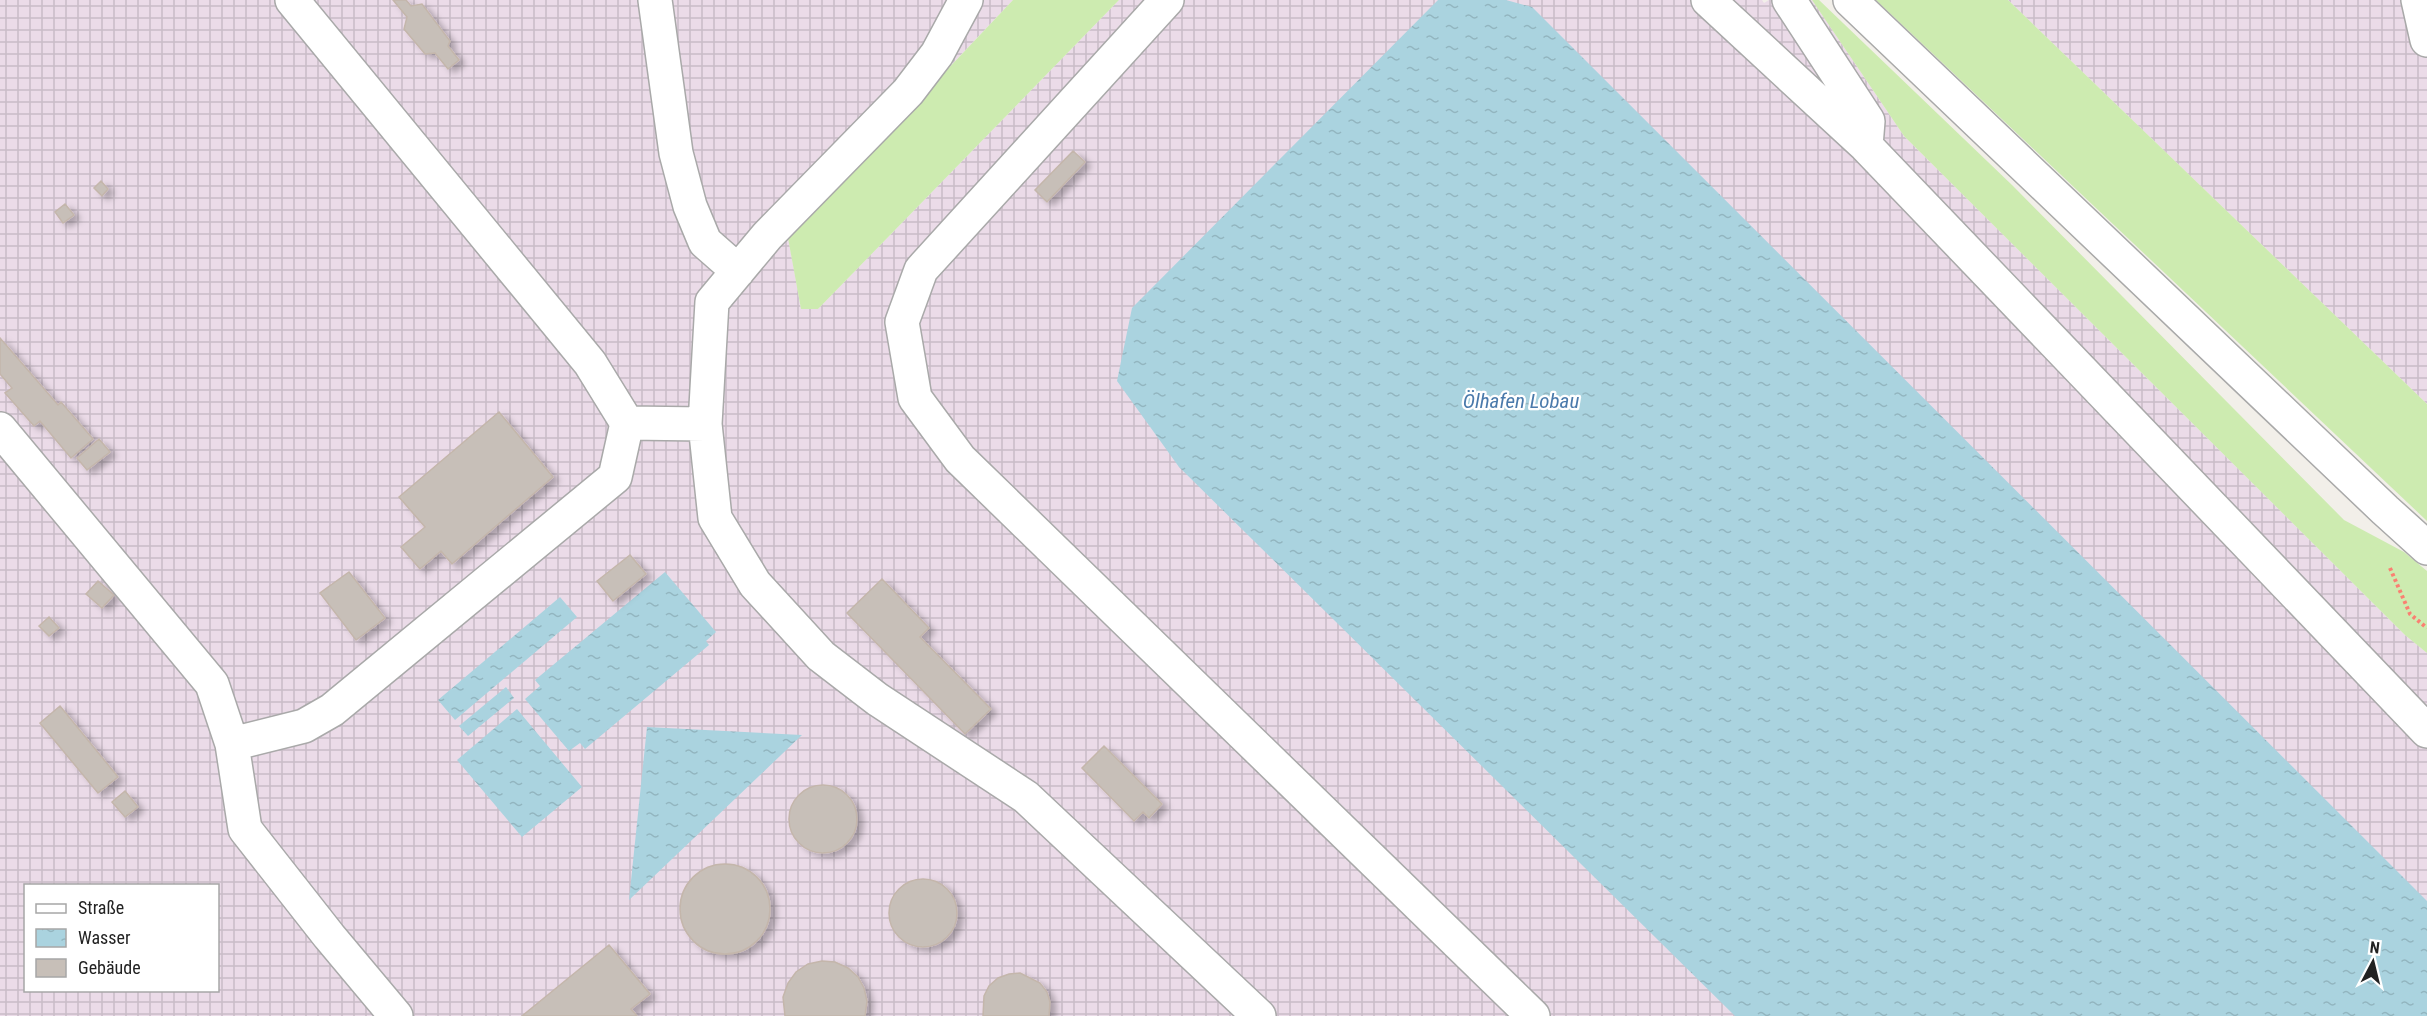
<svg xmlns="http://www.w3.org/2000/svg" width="2427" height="1016" viewBox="0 0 2427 1016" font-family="'Roboto Condensed',sans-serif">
<defs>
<pattern id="industrial-grid" width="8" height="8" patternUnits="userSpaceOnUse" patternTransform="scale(1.5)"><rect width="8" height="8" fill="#ebdbe8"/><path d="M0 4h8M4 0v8" fill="none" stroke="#c9bcc7"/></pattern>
<pattern id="water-ripples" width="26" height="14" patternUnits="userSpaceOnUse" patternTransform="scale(1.5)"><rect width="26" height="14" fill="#aad3df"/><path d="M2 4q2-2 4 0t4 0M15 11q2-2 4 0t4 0" fill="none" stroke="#92b5bf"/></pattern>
<filter id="shadow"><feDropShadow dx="6" dy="4" stdDeviation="3" flood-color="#0004"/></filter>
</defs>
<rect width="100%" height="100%" fill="#f2efe9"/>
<path fill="url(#industrial-grid)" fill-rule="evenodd" d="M0,0H1013L788,237L801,309H818L1119,0H1762L1764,3L1769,0H1812L1904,136L2405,635L2427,653V1016H0ZM26,886H218V990H26Z
M2008,0H2427V404Z"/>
<path fill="#cdebb0" d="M1013,0H1119L818,309H801L788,238Z
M1812,0H1819L2012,185L2344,520L2404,552L2427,571V653L2405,635L1904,136Z
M1876,0H2008L2427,404V521Z"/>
<path fill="url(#water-ripples)" d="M1438,0H1506L1532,7L2427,901V1016H1735L1179,467L1117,381L1132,308Z
M665,572L716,632L706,641L709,645L585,749L580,743L569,751L525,699L540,686L535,680Z
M560,597L577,617L455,720L438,700Z
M506,687L514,698L468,736L459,726Z
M517,709L582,787L522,837L457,760Z
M647,727L802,735L629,900Z"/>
<path fill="#c7bfb8" stroke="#c4b6ab" stroke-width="1.5" filter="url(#shadow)" d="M393,0H406L411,6L422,4L450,41L448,46L459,60L448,69L435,53L425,54L404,29L407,17Z
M1073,151L1085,162L1047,202L1035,190Z
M101,181L108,189L102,196L94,188Z
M65,204L74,215L63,223L55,212Z
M0,338L58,405L61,402L93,439L71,458L40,421L34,426L5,393L12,388L0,374Z
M499,412L553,477L452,564L441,551L420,569L401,547L425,527L399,497Z
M99,439L110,452L87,470L77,458Z
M630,555L646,574L613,601L597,581Z
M349,572L385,618L356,640L320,593Z
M882,579L929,628L920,637L991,709L965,734L847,613Z
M98,581L114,595L102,608L86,594Z
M49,617L59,628L49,636L39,626Z
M60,706L118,777L98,793L40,723Z
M1104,746L1162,804L1149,818L1143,812L1134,821L1082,768Z
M789 819a34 34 0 1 1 68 0a34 34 0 1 1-68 0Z
M125,791L138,807L125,817L112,802Z
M680 909a45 45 0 1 1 90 0a45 45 0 1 1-90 0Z
M889 913a34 34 0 1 1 68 0a34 34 0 1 1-68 0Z
M609,945L650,994L631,1009L637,1016H522Z
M822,961L835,962L848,968L858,977L864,988L867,1001L865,1016H785L783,997L788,983L796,972L808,964Z
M1020,973L1040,983L1047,992L1050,1002L1049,1016H983L984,996L989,986L998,978L1009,974Z"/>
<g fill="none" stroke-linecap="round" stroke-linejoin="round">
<defs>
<path id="minor" d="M655,0L676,153L690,206L705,242L738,271
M966,0L937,54L908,92L767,236L712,302L705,424L715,518L755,584L821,656L877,699L1026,797L1259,1016
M1167,0L921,270L902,322L915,398L960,459L1533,1016
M1708,0L1866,146
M1789,0L1868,121L1866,146L2427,731
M1850,0L2385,510L2427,548
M2418,0L2427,40
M627,423L705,424
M0,429L212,684L232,744L245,829L329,936L396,1016
M232,744L304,726L332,710L615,477L627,423L590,363L292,0"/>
</defs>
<use href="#minor" stroke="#a9a9a9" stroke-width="36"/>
<path stroke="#fa8072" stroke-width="4" stroke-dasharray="3 3" stroke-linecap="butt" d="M2390,568L2410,614L2427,628"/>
<use href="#minor" stroke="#fff" stroke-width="33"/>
</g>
<g text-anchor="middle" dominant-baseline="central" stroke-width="4.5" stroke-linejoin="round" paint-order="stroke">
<g font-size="21" font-style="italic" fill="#4a7aab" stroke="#fff">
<text x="1521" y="401">Ölhafen Lobau</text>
</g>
</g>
<rect x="24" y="884" width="195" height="108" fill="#ffffff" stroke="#a7a7a7" stroke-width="1.5"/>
<rect x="36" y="904" width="30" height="9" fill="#ffffff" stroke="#a7a7a7" stroke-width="1.5"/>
<text x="78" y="914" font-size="18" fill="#222222">Straße</text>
<rect x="36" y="929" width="30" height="18" fill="url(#water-ripples)" stroke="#a7a7a7" stroke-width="1.5"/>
<text x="78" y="944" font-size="18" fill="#222222">Wasser</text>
<rect x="36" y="959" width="30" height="18" fill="#c7bfb8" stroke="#a7a7a7" stroke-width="1.5"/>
<text x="78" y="974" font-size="18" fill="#222222">Gebäude</text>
<g transform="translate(2373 962) rotate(7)" stroke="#ffffff" stroke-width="4.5" paint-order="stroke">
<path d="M0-4.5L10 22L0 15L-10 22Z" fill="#222222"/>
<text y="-9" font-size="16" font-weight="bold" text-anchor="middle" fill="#222222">N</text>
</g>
</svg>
